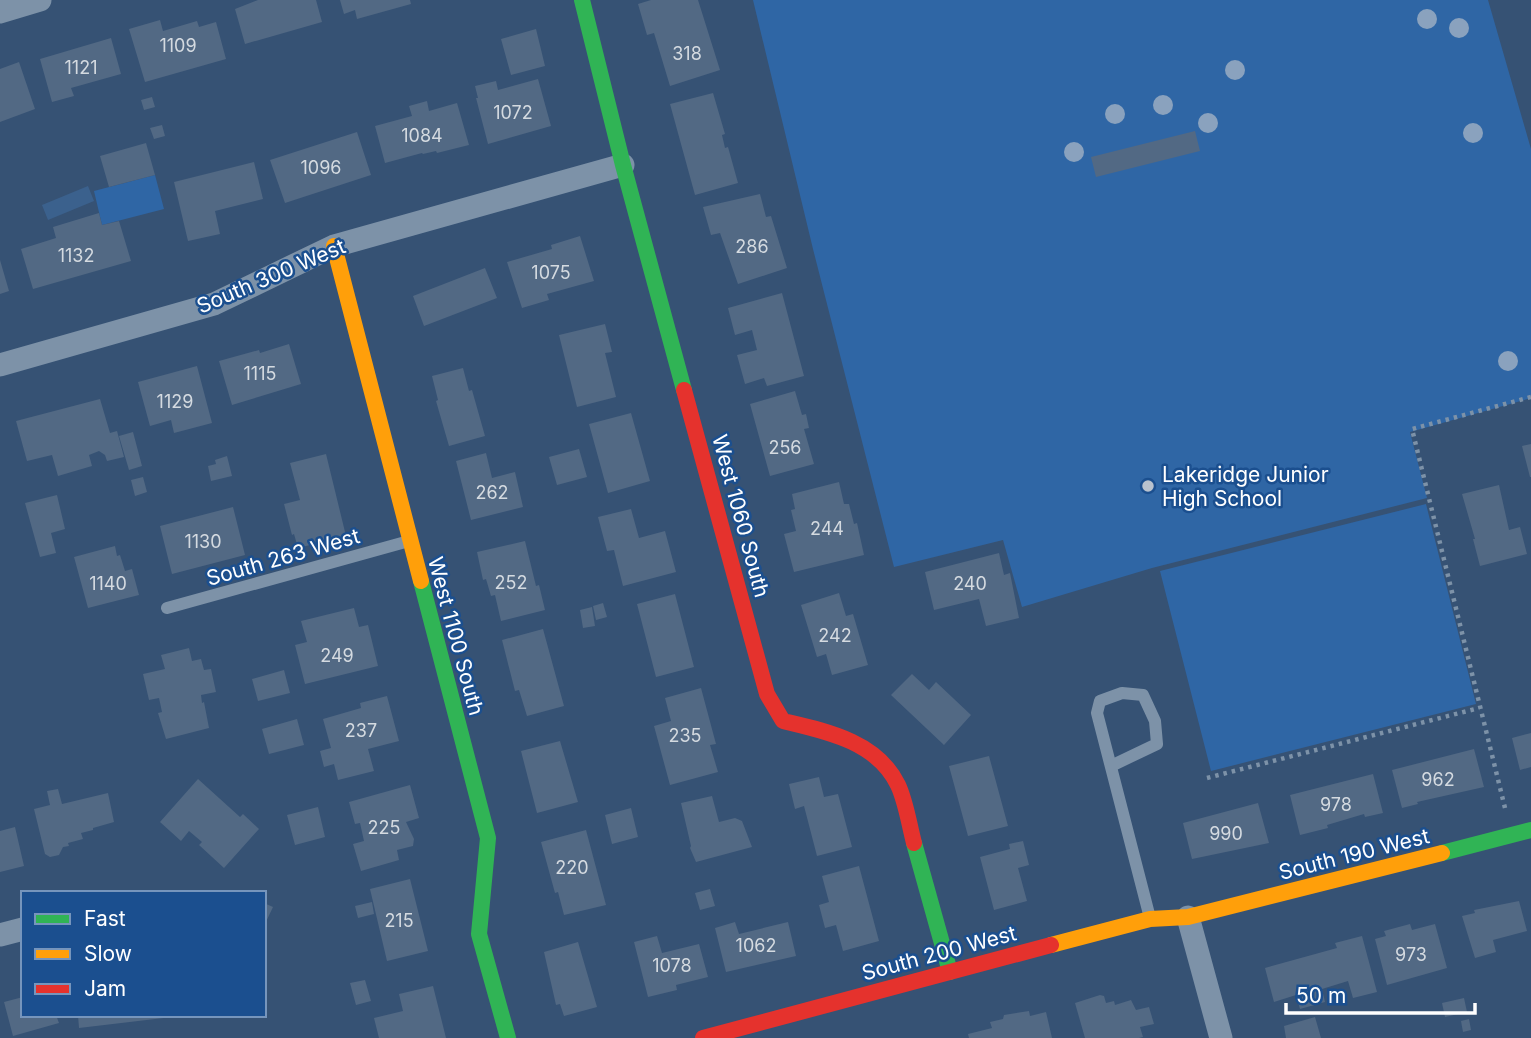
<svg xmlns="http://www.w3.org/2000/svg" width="1531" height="1038" viewBox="0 0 1531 1038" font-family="Inter,sans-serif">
<rect width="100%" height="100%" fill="#365274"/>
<path fill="#2f66a5" d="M753,0H1488L1531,149V398L1410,432L1427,498L1152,568L1022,607L1003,540L894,567L813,249Z
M155,175L164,209L102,225L94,191Z
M1426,504L1476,704L1211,771L1160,571Z"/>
<path fill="#3b618d" d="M88,186L94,201L48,220L42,205Z"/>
<path fill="#526984" d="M258,0H316L322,22L245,44L235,9Z
M340,0H410L411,4L357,19L355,10L344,14Z
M651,0H698L720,70L670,86L654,33L647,35L638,4Z
M160,20L163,31L197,21L199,27L216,22L226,59L145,82L129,29Z
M536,29L545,66L511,75L501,39Z
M111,38L121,74L71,88L74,96L52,102L40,59Z
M19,62L35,109L0,122V69Z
M538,79L551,126L488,144L476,98H478L475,86L496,81L498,90Z
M713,93L725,134L722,135L725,148L728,147L738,183L695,195L670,104Z
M152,97L155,107L144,110L141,100Z
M427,101L429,111L457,103L469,145L437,153L436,151L423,154L422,153L385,163L375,126L412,116L409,106Z
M162,125L165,136L154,139L150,128Z
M1195,131L1200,151L1096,177L1091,157Z
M357,132L371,175L285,203L270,160Z
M146,143L155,175L109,187L100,156Z
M254,162L263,199L215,211L220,234L188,241L174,182Z
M760,194L766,217L771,216L787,268L738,284L720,233L711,235L703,207Z
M99,213L102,225L119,221L131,261L33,289L21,249L56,238L53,227Z
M580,236L594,281L547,294L549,300L522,308L507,262L552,249L551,245Z
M0,260L9,291L0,294Z
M485,268L497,298L424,326L413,296Z
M782,293L804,376L767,386L764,378L745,384L737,355L757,350L752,330L735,335L728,308Z
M605,324L612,352L605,353L616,397L577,407L559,335Z
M289,344L301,384L232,405L219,361L259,350L260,353Z
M197,366L212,423L174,433L171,420L150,426L138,382Z
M463,368L469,391L472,390L485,436L449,446L436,401L438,400L432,376Z
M795,391L802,415L806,414L809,428L804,429L814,464L770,476L750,404Z
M100,399L110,433L117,431L124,457L107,461L105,455L99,451L89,455L92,466L58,476L52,455L27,461L16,421Z
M631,413L650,481L608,493L589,424Z
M133,432L142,466L129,470L119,436Z
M1531,444V477H1530L1522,446Z
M579,449L587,477L557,485L549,457Z
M486,453L492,478L515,472L523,507L471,520L456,461Z
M326,454L346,536L298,548L294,534L292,535L284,504L300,500L290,463Z
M227,456L232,476L211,481L208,466L216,464L215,460Z
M143,477L147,492L135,496L131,480Z
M839,482L844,504H849L854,524L857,523L864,555L794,572L784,534L796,531L791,510L795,509L792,494Z
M1499,485L1509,530L1520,527L1527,554L1480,566L1473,539H1475L1462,494Z
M57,495L65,529L51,533L56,553L40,557L25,503Z
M233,507L245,555L172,574L160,526Z
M631,509L639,538L665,531L676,572L623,586L614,550L607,551L598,517Z
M525,541L536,586L539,585L545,610L501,621L495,595L491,596L486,579L483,580L477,552Z
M115,546L117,556L120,555L125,571L132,569L139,595L88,608L74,557Z
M999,553L1004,575L1010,573L1019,618L986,626L979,599L934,610L925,572Z
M839,593L846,616L853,614L868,665L832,675L826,654L817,657L801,605Z
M675,594L694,667L656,677L637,604Z
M603,603L607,617L596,620L593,606Z
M592,607L595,626L583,628L580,610Z
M354,608L359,627L368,625L378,666L305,684L295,645L307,642L301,621Z
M543,629L564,706L527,716L519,690L515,691L502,640Z
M189,648L192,661L201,659L204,670L211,669L216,692L201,695L202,703L204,702L209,728L166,739L158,713L162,712L159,698L149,700L143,674L165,669L161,655Z
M284,670L290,693L258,701L252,679Z
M912,674L929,690L936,682L971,715L944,745L891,695Z
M701,688L716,744L710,745L718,772L670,785L654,726L671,721L665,698Z
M387,696L399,741L368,749L374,771L338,780L334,764L324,767L320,751L331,748L323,719L361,708L360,703Z
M297,719L304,745L269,754L262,729Z
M1531,733V767L1520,770L1512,738Z
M560,741L578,802L537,813L521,751Z
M1474,749L1484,787L1417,802L1418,804L1402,808L1392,770Z
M989,756L1008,826L968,836L949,766Z
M1373,774L1383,813L1365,817L1364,814L1327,825L1328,828L1300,835L1290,795Z
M819,777L824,797L838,794L852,847L817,856L804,806L795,809L789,784Z
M198,779L240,817L243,814L259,829L224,868L199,845L202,842L189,831L181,841L160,822Z
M410,785L419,818L406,822L414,839L413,846L397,850L399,860L361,871L353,844L364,841L360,823L355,824L349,802Z
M58,789L62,804L108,793L114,822L93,828V830L81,833L83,839L68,843L69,846L63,847L59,855L50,857L45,854L34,809L50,805L47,791Z
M712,796L719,822L735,818L742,821L752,847L696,862L690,848L691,846L681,803Z
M1258,803L1269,843L1192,859L1183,823Z
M318,807L325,837L295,845L287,815Z
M631,808L638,837L612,844L605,815Z
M15,827L24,866L0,872V831Z
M586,830L606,905L564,915L558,892L555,893L541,842Z
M1023,841L1029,865L1018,868L1027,901L994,910L980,857L1010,849L1009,844Z
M859,866L879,941L843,951L836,925L825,928L819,905L829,902L822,876Z
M410,879L428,951L387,961L370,889Z
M710,889L715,906L700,910L695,893Z
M1519,901L1527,931L1493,940L1496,952L1475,958L1462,916L1475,913L1474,910Z
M372,902L374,914L358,918L355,906Z
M264,903L273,907L264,926Z
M735,922L739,934L788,922L796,956L726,972L715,928Z
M1410,924L1412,930L1435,924L1447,968L1387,985L1375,939L1386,936L1384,931Z
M657,936L662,953L699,944L708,977L676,985L677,990L648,997L634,942Z
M1362,936L1377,992L1353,998L1348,981L1322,989L1325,1002L1300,1009L1296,995L1274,1002L1265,968L1337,948L1335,943Z
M578,942L597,1007L564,1016L560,1004L556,1005L544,952Z
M365,980L371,1001L356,1005L350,983Z
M433,986L446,1038H379L374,1018L403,1011L399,994Z
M1100,995L1104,996L1106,1003L1114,1001L1115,1005L1131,1000L1136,1010L1149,1007L1154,1024L1140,1027L1143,1037L1139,1038H1085L1075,1003Z
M23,997V1015H56L59,1023L13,1036L4,1002Z
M1464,998L1467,1012L1445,1017L1442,1003Z
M1029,1011L1030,1016L1046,1012L1052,1038H969L968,1034L992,1028L990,1022L1003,1019L1004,1015Z
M78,1015H172V1017L79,1028Z
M1315,1017L1321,1038H1286L1284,1026Z
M1469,1019L1471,1030L1463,1032L1461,1021Z"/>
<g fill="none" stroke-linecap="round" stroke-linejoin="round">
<path stroke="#7d92a8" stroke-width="4.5" stroke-dasharray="3.5 5" stroke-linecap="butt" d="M1207,778L1479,708
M1505,808L1412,429L1531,397"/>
<path stroke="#7d92a8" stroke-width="12" d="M167,608L409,541
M1111,766L1157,744L1155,721L1143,695L1122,693L1100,701L1097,713L1150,918"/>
<path stroke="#7d92a8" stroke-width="23" d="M0,12L40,0
M0,365L214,304L334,246L623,165
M1188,917L1221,1038
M0,935L23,929"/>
<path stroke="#30b455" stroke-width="16" d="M582,0L623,165L684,390
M421,581L488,838L479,934L508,1038
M914,843L950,972
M1442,853L1531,830"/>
<path stroke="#ff9f0a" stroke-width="16" d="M334,246L421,581
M1051,945L1150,919L1188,917L1442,853"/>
<path stroke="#e5322d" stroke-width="16" d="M684,390L767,694L783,721C825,731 877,741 898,785C906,802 909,824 914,843
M703,1038L1051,945"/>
</g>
<g fill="#8aa2be">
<circle cx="1427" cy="19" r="10"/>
<circle cx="1459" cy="28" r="10"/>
<circle cx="1235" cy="70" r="10"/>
<circle cx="1163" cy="105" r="10"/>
<circle cx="1115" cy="114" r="10"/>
<circle cx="1208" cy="123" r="10"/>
<circle cx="1473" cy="133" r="10"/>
<circle cx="1074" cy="152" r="10"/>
<circle cx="1508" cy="361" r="10"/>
</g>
<circle fill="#b9c2ce" stroke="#1b4f8f" stroke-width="2.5" cx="1148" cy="486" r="7"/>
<g text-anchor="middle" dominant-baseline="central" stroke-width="5" stroke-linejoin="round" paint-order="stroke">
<g font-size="18" fill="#d4dae0">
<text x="178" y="45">1109</text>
<text x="687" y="53">318</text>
<text x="81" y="67">1121</text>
<text x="513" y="112">1072</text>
<text x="422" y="135">1084</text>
<text x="321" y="167">1096</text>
<text x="752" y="246">286</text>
<text x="76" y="255">1132</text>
<text x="551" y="272">1075</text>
<text x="260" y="373">1115</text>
<text x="175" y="401">1129</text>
<text x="785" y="447">256</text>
<text x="492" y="492">262</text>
<text x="827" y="528">244</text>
<text x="203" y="541">1130</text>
<text x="511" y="582">252</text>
<text x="108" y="583">1140</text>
<text x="970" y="583">240</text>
<text x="835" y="635">242</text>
<text x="337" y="655">249</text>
<text x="361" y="730">237</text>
<text x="685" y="735">235</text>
<text x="1438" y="779">962</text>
<text x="1336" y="804">978</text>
<text x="384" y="827">225</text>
<text x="1226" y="833">990</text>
<text x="572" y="867">220</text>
<text x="399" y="920">215</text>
<text x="756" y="945">1062</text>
<text x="1411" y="954">973</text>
<text x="672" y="965">1078</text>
</g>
<g font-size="21" fill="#fff" stroke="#1b4f8f">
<text transform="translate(271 276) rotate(-23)">South 300 West</text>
<text transform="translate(741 516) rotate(75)">West 1060 South</text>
<text transform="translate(283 557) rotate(-16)">South 263 West</text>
<text transform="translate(456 636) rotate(75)">West 1100 South</text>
<text transform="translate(1354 854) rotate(-14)">South 190 West</text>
<text transform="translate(939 953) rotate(-15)">South 200 West</text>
</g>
<g font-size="21" fill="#fff" stroke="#1b4f8f" text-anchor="start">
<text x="1162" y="474">Lakeridge Junior<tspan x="1162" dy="24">High School</tspan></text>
</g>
</g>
<rect x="21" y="891" width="245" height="126" fill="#1b4f8f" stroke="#7695bc" stroke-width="2"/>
<rect x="35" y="914" width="35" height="10" fill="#30b455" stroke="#7695bc" stroke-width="2"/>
<text x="84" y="926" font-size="21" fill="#ffffff">Fast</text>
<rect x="35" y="949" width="35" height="10" fill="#ff9f0a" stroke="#7695bc" stroke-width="2"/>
<text x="84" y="961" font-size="21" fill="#ffffff">Slow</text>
<rect x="35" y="984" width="35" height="10" fill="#e5322d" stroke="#7695bc" stroke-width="2"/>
<text x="84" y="996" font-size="21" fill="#ffffff">Jam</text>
<path d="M1286 1003v10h189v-10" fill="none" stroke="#ffffff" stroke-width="3.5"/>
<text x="1296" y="1003" font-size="21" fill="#ffffff" stroke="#1b4f8f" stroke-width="5" paint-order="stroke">50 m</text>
</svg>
